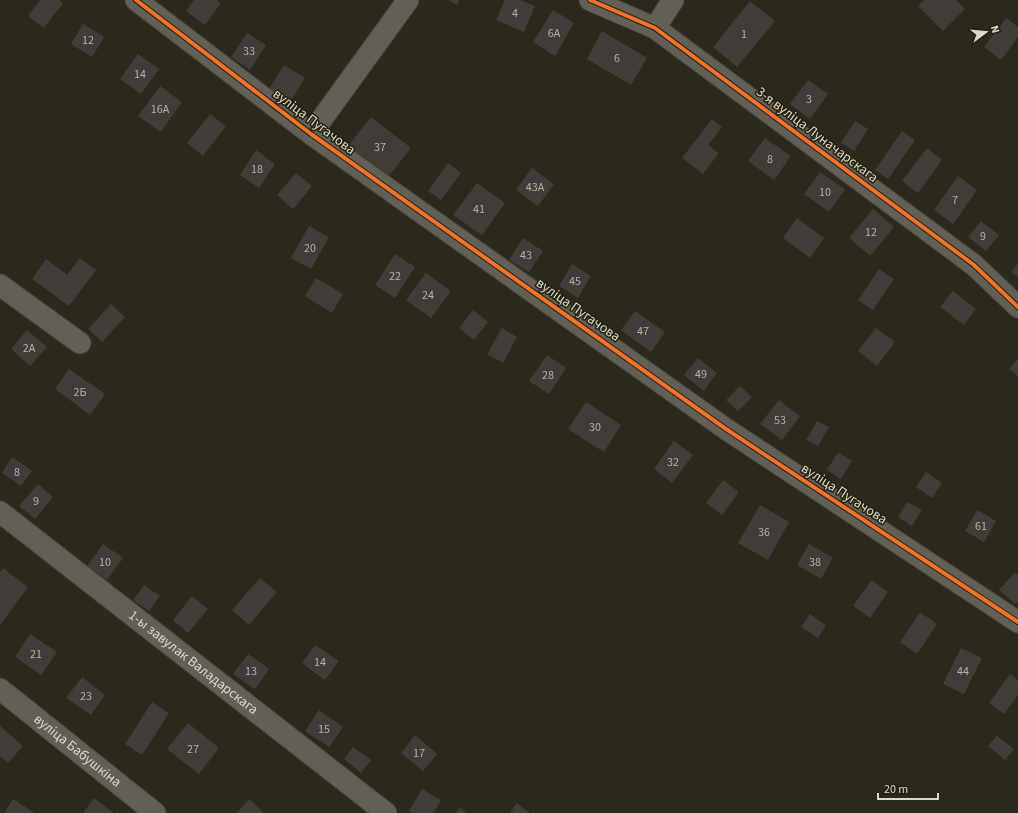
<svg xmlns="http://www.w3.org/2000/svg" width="1018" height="813" viewBox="0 0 1018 813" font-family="'Source Sans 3',sans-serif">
<rect width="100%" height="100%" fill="#2b281c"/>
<path fill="#423c39" d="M40,0H59L63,3L44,28L28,16Z
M194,0H217L221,3L205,25L186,11Z
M448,0H459L457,5Z
M505,0H520L535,6L524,32L496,20Z
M925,0H956L965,9L943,31L918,6Z
M750,1L775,21L737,67L713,47Z
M553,10L574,23L555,56L533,42Z
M1006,18L1018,27V37L1001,60L984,47Z
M83,24L104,37L92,57L71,44Z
M602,31L647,58L631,85L587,59Z
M247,33L266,45L250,70L231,57Z
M138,54L159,69L141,94L120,79Z
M284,65L305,78L288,105L267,92Z
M808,80L828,94L810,119L790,104Z
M160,86L182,102L161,132L138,116Z
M210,114L226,126L203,156L187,143Z
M371,117L411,148L388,177L348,146Z
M712,119L722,127L708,145L719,153L703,174L682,158Z
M855,121L868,129L854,151L841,143Z
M902,131L915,140L888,179L875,170Z
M765,138L791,156L774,180L748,161Z
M927,148L942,160L918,193L902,181Z
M256,150L275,164L259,188L240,175Z
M448,163L461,173L441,200L428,191Z
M532,168L554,184L538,206L516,190Z
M820,172L845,189L829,212L804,194Z
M296,173L312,186L293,209L277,195Z
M958,176L977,190L953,224L934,210Z
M477,183L505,203L482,235L453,215Z
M873,209L894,227L870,256L849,238Z
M797,218L824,238L810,258L783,238Z
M981,221L999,235L986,251L968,237Z
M309,226L329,237L311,269L291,258Z
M523,238L543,251L529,272L509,260Z
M395,254L415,267L395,298L375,285Z
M80,258L96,270L69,306L32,279L46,259L67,275Z
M572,264L591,276L578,298L559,286Z
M1018,264V277L1011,272Z
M879,269L894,279L873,310L858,300Z
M426,273L451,291L431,318L406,300Z
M316,278L343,294L332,313L305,296Z
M953,291L976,309L964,325L940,307Z
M111,304L125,317L102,342L88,329Z
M473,310L488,322L474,340L459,328Z
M635,311L665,332L651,352L621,330Z
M502,328L517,337L503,363L487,354Z
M876,328L895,342L877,366L858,351Z
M27,330L47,347L30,366L11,349Z
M547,355L566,368L549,394L529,381Z
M698,358L717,373L704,391L684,375Z
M1018,359V376L1009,369Z
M69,369L105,394L90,415L55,389Z
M740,386L752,397L738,411L726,400Z
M779,400L800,416L782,440L760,424Z
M586,402L621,425L604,452L568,429Z
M817,421L829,427L818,446L806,440Z
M674,441L693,455L672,483L654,469Z
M838,452L852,461L841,479L827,470Z
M12,457L32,471L21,486L2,473Z
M926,472L942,483L932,498L916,487Z
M723,480L739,492L722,515L706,503Z
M38,484L53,497L35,519L19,506Z
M907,502L922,510L912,526L898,517Z
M760,505L789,522L768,560L738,543Z
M977,510L996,521L984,542L965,531Z
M103,544L123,558L107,580L87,566Z
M809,544L833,558L821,579L797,565Z
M3,568L28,587L0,625V572Z
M1015,572L1018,575V601L1015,604L999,590Z
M260,578L277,592L249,625L232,610Z
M872,580L888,592L870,618L853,606Z
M144,585L160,596L149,611L133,600Z
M192,596L208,609L188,633L173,620Z
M920,612L937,624L917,654L900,642Z
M810,614L826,625L818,638L801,627Z
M30,634L57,652L41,675L15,657Z
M315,645L339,661L325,680L302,663Z
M961,648L982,658L964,694L943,684Z
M248,654L269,669L255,689L233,674Z
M1010,674L1018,680V695L1004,714L989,703Z
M82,677L105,695L91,715L66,698Z
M152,702L169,713L142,755L125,744Z
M319,710L343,727L329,747L305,731Z
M188,723L219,748L199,774L167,749Z
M0,726L23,746L8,763L0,756Z
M415,735L437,754L423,771L401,753Z
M997,736L1014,749L1005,760L988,746Z
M353,747L371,760L361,773L344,759Z
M422,789L441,800L434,813H413L409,811Z
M94,798L114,813H83Z
M13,799L35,813H4Z
M249,799L264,813H237Z
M517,803L530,813H510Z
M460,808L467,813H456Z"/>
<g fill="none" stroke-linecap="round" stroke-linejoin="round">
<defs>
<g id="minor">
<path d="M136,0L311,134L726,429L1018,622"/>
<path d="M590,0L655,28L974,265L1018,307"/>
<path d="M655,28L673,0"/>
<path d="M311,134L408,0"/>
<path d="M0,285L80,343"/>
<path id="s1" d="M0,512L386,813"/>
<path id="s2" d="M0,689L155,813"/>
</g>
</defs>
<use href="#minor" stroke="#47453b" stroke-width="23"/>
<use href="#minor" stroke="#625f56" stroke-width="21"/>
<defs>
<path id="cycleway" d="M136,0L311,134L726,429L1018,622
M590,0L655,28L974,265L1018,307"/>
</defs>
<use href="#cycleway" stroke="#27220d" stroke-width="6"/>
<use href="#cycleway" stroke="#ef722f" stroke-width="4"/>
</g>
<g text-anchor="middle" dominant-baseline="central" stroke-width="3" stroke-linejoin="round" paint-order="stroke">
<g font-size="12" fill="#b6b2a7">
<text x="515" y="13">4</text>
<text x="554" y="33">6А</text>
<text x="744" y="34">1</text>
<text x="88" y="40">12</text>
<text x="249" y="51">33</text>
<text x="617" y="58">6</text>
<text x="140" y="74">14</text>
<text x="809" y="99">3</text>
<text x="160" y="109">16А</text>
<text x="380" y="147">37</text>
<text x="770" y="159">8</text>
<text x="257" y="169">18</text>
<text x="535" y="187">43А</text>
<text x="825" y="192">10</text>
<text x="955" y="200">7</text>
<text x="479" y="209">41</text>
<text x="871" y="232">12</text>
<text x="983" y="236">9</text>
<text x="310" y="248">20</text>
<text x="526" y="255">43</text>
<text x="395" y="276">22</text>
<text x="575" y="281">45</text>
<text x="428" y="295">24</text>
<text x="643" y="331">47</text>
<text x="29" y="348">2А</text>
<text x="701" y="374">49</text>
<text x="548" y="375">28</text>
<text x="80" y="392">2Б</text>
<text x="780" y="420">53</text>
<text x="595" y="427">30</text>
<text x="673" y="462">32</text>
<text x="17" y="472">8</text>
<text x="36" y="501">9</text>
<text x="981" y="526">61</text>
<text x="764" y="532">36</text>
<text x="105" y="562">10</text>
<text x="815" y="562">38</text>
<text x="36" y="654">21</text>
<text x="320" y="662">14</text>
<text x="251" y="671">13</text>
<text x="963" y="671">44</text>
<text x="86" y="696">23</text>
<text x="324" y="729">15</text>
<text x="193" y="749">27</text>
<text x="419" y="753">17</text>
</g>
<g font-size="14" fill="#dcd9cc" stroke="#27220d">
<text transform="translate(314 122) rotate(37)">вуліца Пугачова</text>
<text transform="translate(817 135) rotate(37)">3-я вуліца Луначарскага</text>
<text transform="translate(578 310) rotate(35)">вуліца Пугачова</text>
<text transform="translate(844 494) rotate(33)">вуліца Пугачова</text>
<text stroke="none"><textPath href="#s1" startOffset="245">1-ы завулак Валадарскага</textPath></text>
<text stroke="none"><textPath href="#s2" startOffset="99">вуліца Бабушкіна</textPath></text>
</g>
</g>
<g transform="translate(986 32) rotate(74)" stroke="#27220d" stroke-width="3" paint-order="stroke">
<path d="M0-3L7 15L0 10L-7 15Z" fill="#dcd9cc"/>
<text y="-6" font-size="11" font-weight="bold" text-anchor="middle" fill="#dcd9cc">N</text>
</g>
<path d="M878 793v6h60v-6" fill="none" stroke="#dcd9cc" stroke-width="2"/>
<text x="884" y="793" font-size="12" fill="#dcd9cc" stroke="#27220d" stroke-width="3" paint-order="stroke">20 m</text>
</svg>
